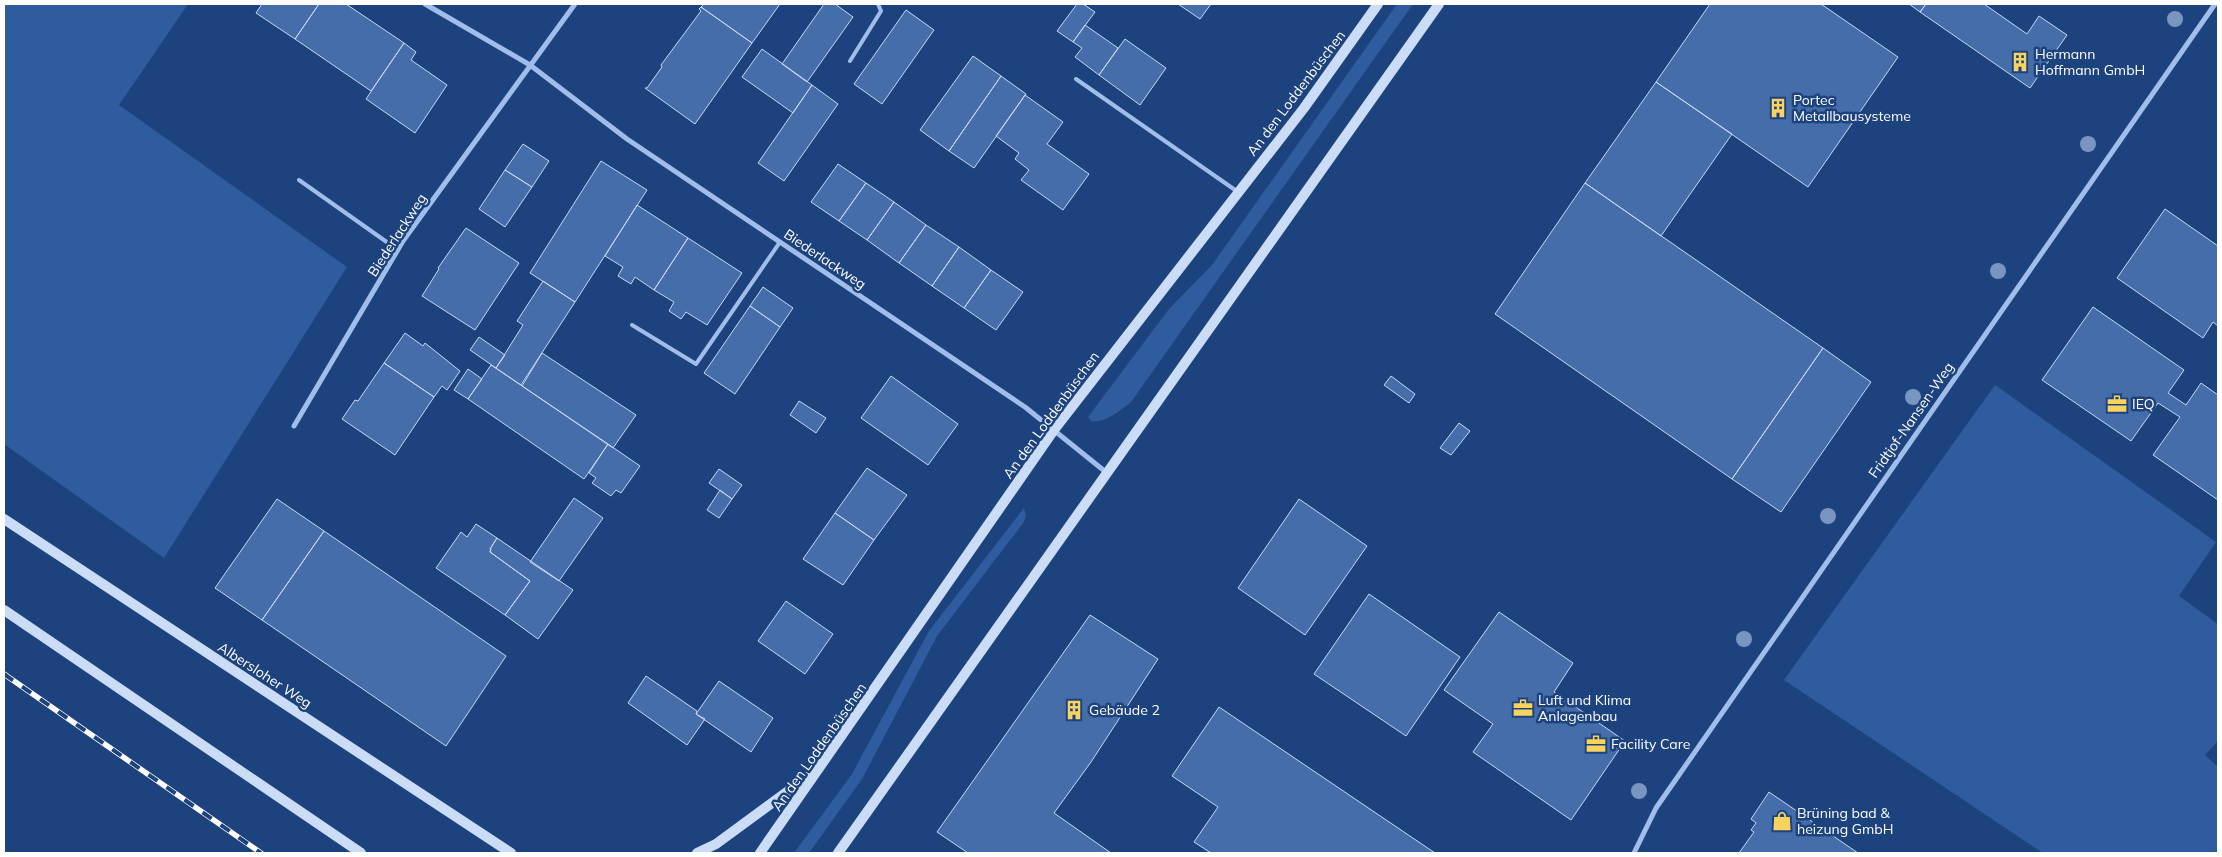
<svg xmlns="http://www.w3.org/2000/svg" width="2222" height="857" viewBox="0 0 2222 857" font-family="Mulish,sans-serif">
<rect width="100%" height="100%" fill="#1d437f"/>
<path fill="#2f5c9e" d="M4,4H188L119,105L347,267L164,558L4,444Z
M1397,4H1413L1131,402C1121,410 1104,424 1091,421L1088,417L1169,309L1212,265Z
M1995,385L2216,542L2179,596L2218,624V741L2205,755L2218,767V853H2043L1784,680Z
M1024,508L1026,515L1024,522L937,636L862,779L809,853H794L852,774L929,631Z"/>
<path fill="#456da9" stroke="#c4d9f7" d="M262,4H261H319L295,39L256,13Z
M319,4H346L404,43L371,91L295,39Z
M704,4H780L752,43L701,7Z
M824,4H835L853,17L807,82L782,64Z
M1077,4H1083L1095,12L1073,42L1057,31Z
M1178,4H1211L1200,19Z
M1710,4H1821L1898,57L1808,187L1656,82Z
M1909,4H1926L1920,12Z
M1926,4H1984L2027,34L2039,16L2067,35L2030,88L1920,12Z
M701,7L752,43L695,124L645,88H647L662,67L661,65L701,11L699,9Z
M906,10L934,30L882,104L854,84Z
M1085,25L1118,48L1099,75L1075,57L1082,48L1073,42Z
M1125,39L1166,68L1140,105L1099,75Z
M404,43L416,52L411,60L447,85L415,133L366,99Z
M762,49L812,85L793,113L742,77Z
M973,56L1001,76L949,151L920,130Z
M1001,76L1026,94L974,168L949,151Z
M1656,82L1732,134L1661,236L1585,183Z
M812,85L838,104L784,181L758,163Z
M1025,95L1063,122L1047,144L1089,174L1063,210L1021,180L1029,170L1015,159L1019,153L996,136Z
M523,144L549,161L532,187L505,170Z
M601,161L647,190L575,302L530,273Z
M838,164L866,183L839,221L811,202Z
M505,170L532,187L505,227L479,209Z
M866,183L894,202L867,240L839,221Z
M1585,183L1823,348L1732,479L1495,314Z
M894,202L926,225L899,263L867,240Z
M637,205L688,238L654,290L635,277L631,284L618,276L623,267L605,256Z
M2165,209L2218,246V326L2213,322L2203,338L2117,278Z
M926,225L959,247L932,286L899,263Z
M466,228L519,263L475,330L422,296L439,269L438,268Z
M688,238L742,273L707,325L686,312L681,319L669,311L674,302L654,290Z
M959,247L991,270L964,308L932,286Z
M991,270L1023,292L996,330L964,308Z
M543,281L575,302L521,385L496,368L523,325L517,321Z
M763,287L793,308L780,327L750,306Z
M750,306L780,327L735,394L704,373Z
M2093,307L2184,370L2168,393L2186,405L2201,383L2218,395V500L2153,455L2180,417L2158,403L2131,441L2042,380Z
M405,333L423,346L425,343L460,371L447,390L442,386L434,397L384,363Z
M479,337L505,355L496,368L470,350Z
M1823,348L1871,382L1781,512L1732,479Z
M542,353L636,415L613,448L522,386Z
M384,363L434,397L395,455L342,419L355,400L358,401Z
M491,365L608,444L584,479L468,399Z
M468,369L482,379L468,399L454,390Z
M891,376L958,424L928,465L861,418Z
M1391,376L1415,394L1409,403L1384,385Z
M799,401L826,418L816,433L790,415Z
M1459,423L1470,431L1451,455L1440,448Z
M608,444L640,466L621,493L616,490L611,496L592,483L596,478L589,473Z
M867,468L907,495L874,540L835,513Z
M719,469L742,485L732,499L709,483Z
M720,490L732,499L719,518L707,510Z
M574,498L603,518L559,581L530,562Z
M277,499L324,531L262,620L215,588Z
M1299,499L1367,546L1305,635L1238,588Z
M835,513L874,540L843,585L803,559Z
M476,524L497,538L490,549H491L490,552L530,581L505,615L436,568L461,532L467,537Z
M324,531L506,656L446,746L262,620Z
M497,538L573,590L538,639L505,615L530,581L490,552L491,549H490Z
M1369,594L1460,657L1406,736L1314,674Z
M786,601L833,634L805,674L758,641Z
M1499,612L1573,663L1554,692L1625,741L1571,820L1473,752L1493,724L1444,690Z
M1090,615L1158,659L1091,762L1054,813L1111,853H968L937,832Z
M646,676L697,711L696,714L705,719L687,745L628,703Z
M719,681L773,718L751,752L696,714Z
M1219,707L1435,853H1211L1194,842L1218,807L1172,776Z
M1769,792L1858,853H1739L1754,832L1751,830L1756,823L1751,819Z"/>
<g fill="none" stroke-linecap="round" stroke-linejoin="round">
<path stroke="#a0bee9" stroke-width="4" d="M850,61L881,11L878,4
M1076,79L1238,192
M299,180L398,250
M632,325L696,364L780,242"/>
<path stroke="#a0bee9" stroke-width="5" d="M425,4L530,65L627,139L1025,407L1107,473
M294,426L403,241L575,4
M1634,853L1656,808L2215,4"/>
<path stroke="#cbdcf7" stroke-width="10" d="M4,519L511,853
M4,610L361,853
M697,853L716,844L814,772
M760,853L1054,430L1304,108L1378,4
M838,853L1439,4"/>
<defs>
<path id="rail" d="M4,674L261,853"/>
</defs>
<use href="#rail" stroke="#fff" stroke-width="5.5"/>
<use href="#rail" stroke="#1d437f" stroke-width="4" stroke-dasharray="11" stroke-linecap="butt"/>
</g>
<g fill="#7996c1">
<circle cx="2175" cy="19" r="8"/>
<circle cx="2088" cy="144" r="8"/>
<circle cx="1998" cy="271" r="8"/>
<circle cx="1913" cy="397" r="8"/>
<circle cx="1828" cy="516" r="8"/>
<circle cx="1744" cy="639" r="8"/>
<circle cx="1639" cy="791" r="8"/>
</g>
<defs>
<symbol id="building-bare" viewBox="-9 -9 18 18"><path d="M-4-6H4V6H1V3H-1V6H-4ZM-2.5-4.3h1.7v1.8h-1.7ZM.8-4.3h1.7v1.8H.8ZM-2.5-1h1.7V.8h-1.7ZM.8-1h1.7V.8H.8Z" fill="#f9d35e" stroke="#1d437f" stroke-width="2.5" paint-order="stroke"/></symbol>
<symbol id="office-bare" viewBox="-9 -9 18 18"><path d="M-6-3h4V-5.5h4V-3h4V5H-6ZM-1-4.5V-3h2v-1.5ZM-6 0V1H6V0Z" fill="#f9d35e" stroke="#1d437f" stroke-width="2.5" paint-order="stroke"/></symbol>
<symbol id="shop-bare" viewBox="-9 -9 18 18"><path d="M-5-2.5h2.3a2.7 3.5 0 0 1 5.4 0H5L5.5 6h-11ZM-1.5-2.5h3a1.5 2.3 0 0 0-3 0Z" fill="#f9d35e" stroke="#1d437f" stroke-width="2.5" paint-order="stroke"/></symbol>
</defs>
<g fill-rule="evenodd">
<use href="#building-bare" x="2006" y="48" width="28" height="28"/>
<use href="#building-bare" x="1764" y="94" width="28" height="28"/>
<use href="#office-bare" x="2103" y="390" width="28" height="28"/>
<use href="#office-bare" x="1509" y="694" width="28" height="28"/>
<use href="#building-bare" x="1060" y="696" width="28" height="28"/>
<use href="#office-bare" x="1582" y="730" width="28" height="28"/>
<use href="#shop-bare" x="1768" y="807" width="28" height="28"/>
</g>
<g text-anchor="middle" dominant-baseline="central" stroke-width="5" stroke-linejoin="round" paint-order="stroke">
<g font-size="14" fill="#fff" stroke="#1d437f" text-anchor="start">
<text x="2035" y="54">Hermann<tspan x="2035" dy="16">Hoffmann GmbH</tspan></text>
<text x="1793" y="100">Portec<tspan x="1793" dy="16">Metallbausysteme</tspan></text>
<text x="2132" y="404">IEQ</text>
<text x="1538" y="700">Luft und Klima<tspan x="1538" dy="16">Anlagenbau</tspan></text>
<text x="1089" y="710">Gebäude 2</text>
<text x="1611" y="744">Facility Care</text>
<text x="1797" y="813">Brüning bad &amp;<tspan x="1797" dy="16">heizung GmbH</tspan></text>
</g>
<g font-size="14" fill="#fff" stroke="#1d437f">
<text transform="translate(1296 93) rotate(-53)">An den Loddenbüschen</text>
<text transform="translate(397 235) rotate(-57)">Biederlackweg</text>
<text transform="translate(825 259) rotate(34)">Biederlackweg</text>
<text transform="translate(1051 415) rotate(-54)">An den Loddenbüschen</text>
<text transform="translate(1911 420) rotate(-55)">Fridtjof-Nansen-Weg</text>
<text transform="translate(265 675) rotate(33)">Albersloher Weg</text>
<text transform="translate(819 747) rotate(-55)">An den Loddenbüschen</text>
</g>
</g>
<rect width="2222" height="857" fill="none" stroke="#ffffff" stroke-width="10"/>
</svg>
